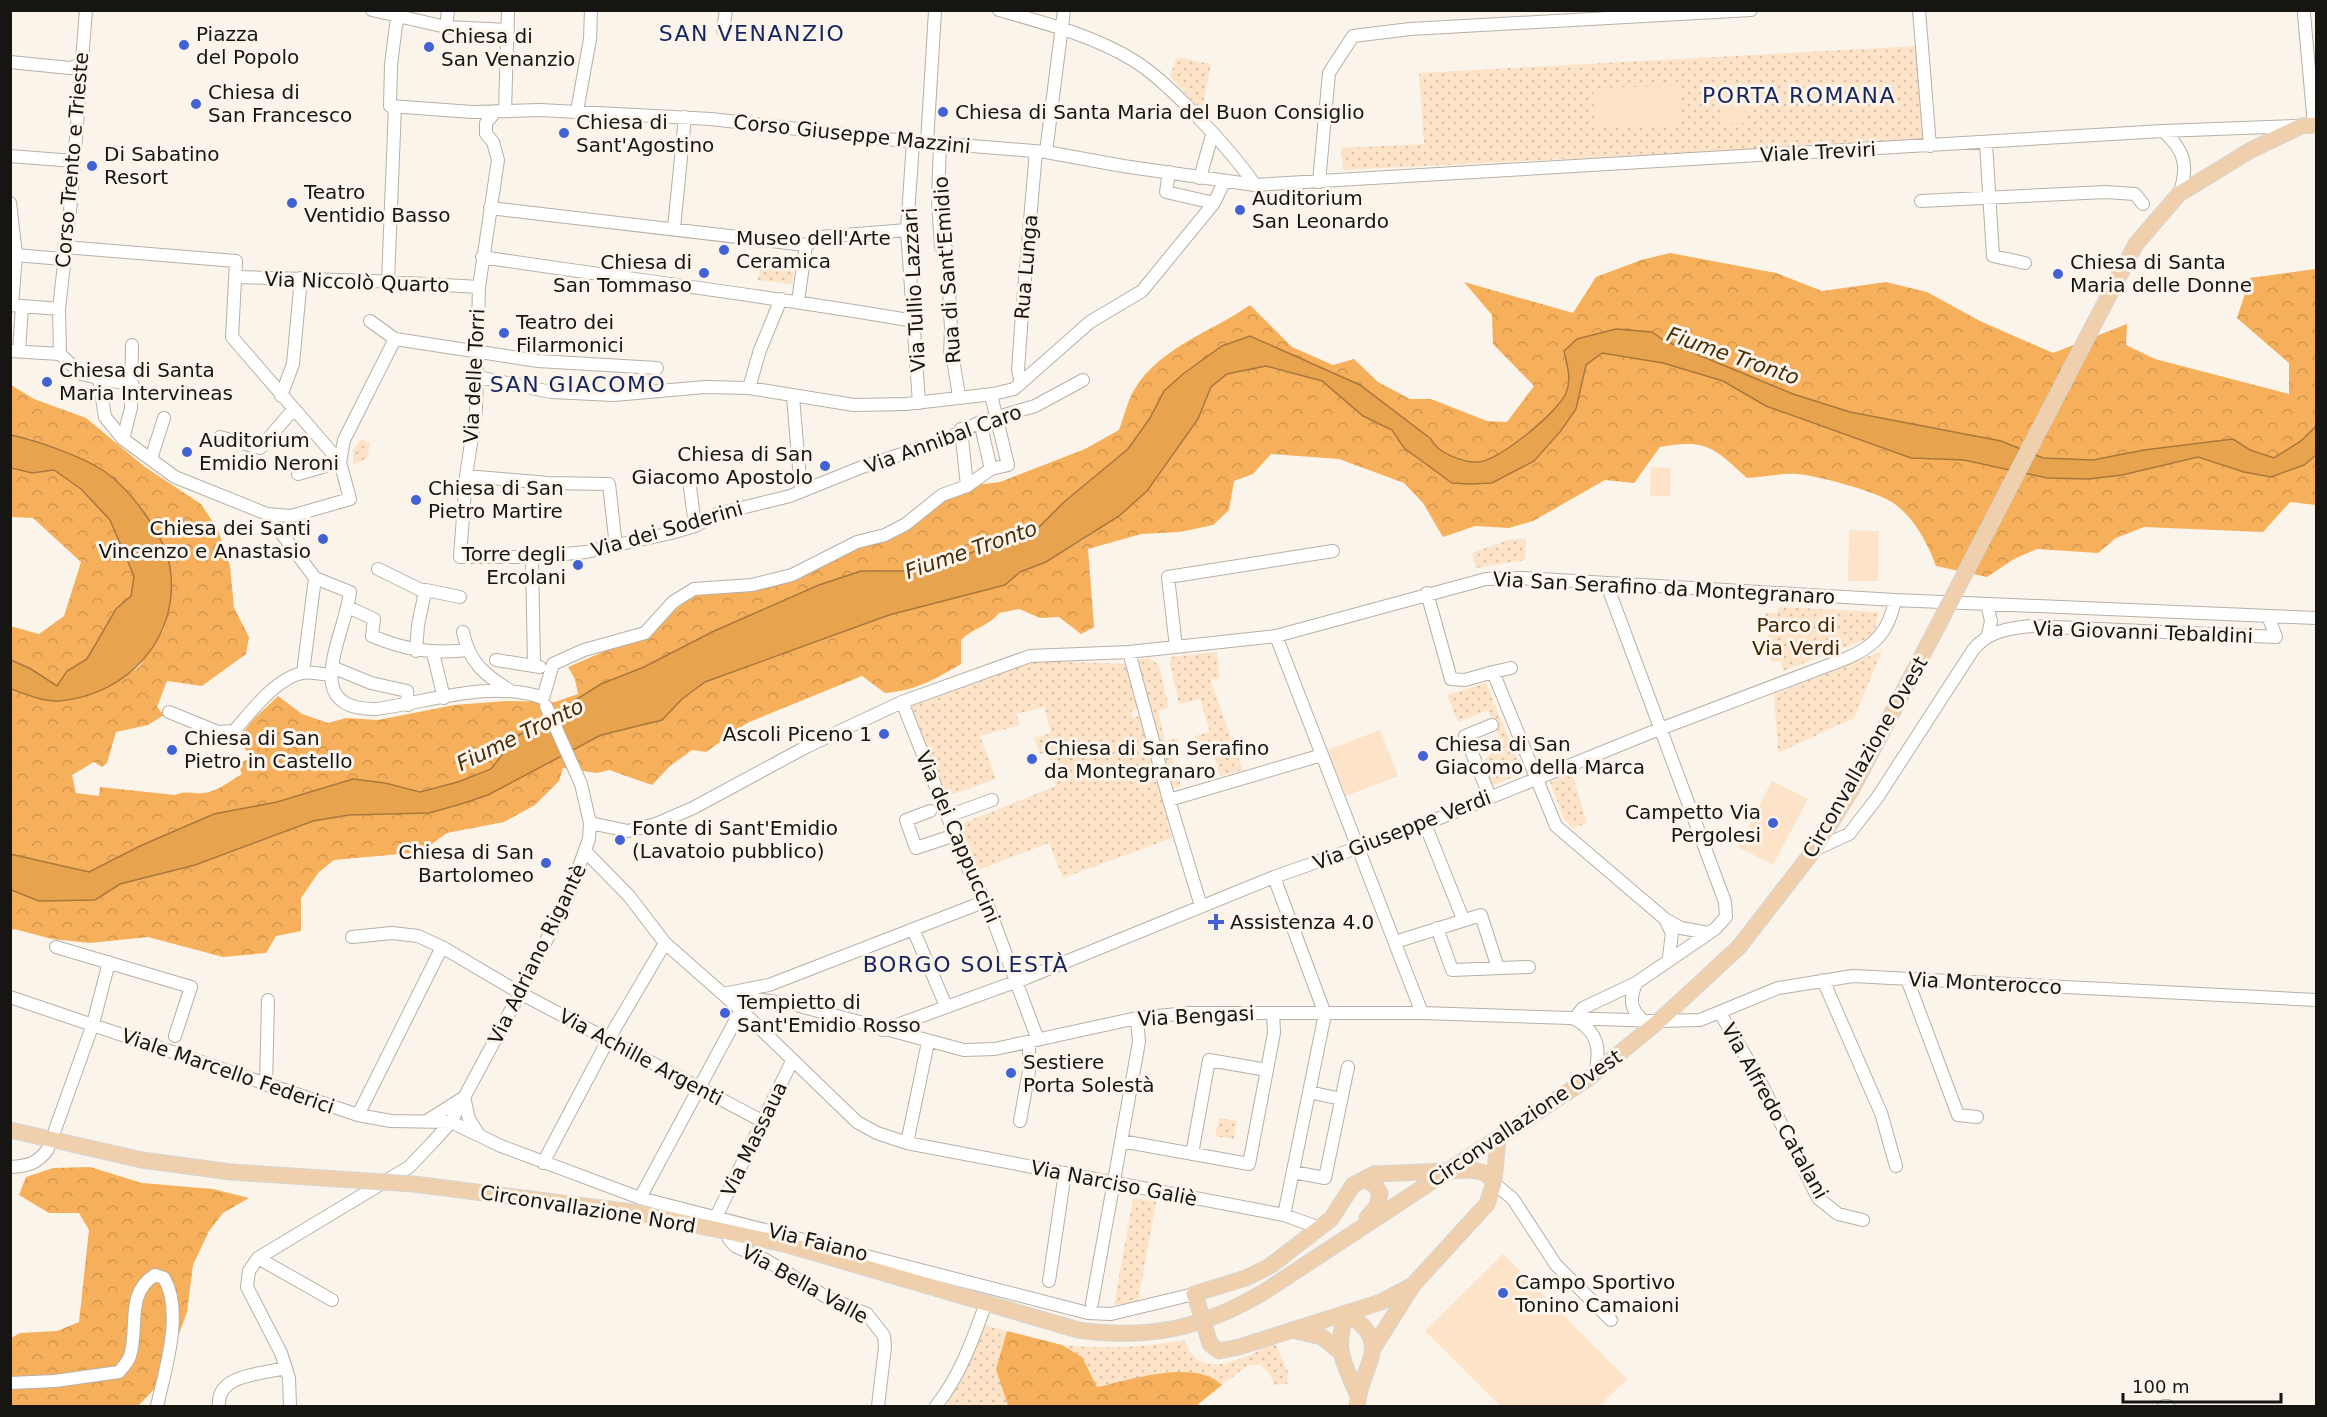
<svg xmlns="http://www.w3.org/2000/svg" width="2327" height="1417" viewBox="0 0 2327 1417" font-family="'DejaVu Sans',sans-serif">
<defs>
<pattern id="green-dots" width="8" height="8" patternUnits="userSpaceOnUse" patternTransform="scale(1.5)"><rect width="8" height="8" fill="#fde3c7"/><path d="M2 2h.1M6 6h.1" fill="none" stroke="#d8c2aa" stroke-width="1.8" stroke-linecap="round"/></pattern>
<pattern id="forest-crowns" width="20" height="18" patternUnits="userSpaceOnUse" patternTransform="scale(1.5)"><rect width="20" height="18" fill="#f6b05c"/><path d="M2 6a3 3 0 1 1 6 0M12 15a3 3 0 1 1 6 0" fill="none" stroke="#d2964f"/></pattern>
</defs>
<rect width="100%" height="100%" fill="#fbf4eb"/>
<path fill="url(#green-dots)" d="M1917,46L1926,141L1343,170L1341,148L1424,144L1419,73Z
M1177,57L1211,64L1202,111L1170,76Z
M762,253L796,258L792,284L758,280Z
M361,439L370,443L367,458L353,465V450Z
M1526,538L1525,560L1476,568L1472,553L1508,540Z
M1779,607L1879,612L1874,634L1869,638L1783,671L1781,661L1771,662L1765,613H1777Z
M1882,651L1854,718L1778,753L1774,694Z
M1217,652L1220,678L1210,679L1243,770L1220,776L1211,741L1197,745L1195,736L1210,732L1200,699L1179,704L1170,664L1171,657Z
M1149,658L1159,665L1169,707L1158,711L1165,741L1177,738L1179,745L1170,748L1181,786L1168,790L1137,664L1139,660Z
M1042,661L1128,664L1138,709L1131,711L1133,718L1139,716L1172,838L1063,878L1049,843L973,872L956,826L1056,786L1054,779L1059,776L1060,770L1044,753L1040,754L1034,738L1051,733L1044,707L1016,714L1020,725L980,736L996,779L944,797L911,705L1029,663Z
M1486,683L1523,773L1492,786L1483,763L1501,741L1488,710L1458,722L1447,695Z
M1572,774L1587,823L1573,828L1564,819L1550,782Z
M1219,1118L1237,1121L1234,1139L1215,1136Z
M1133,1198L1156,1202L1138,1302L1114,1305Z
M982,1325L1007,1331L996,1369L1008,1406H947Z
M1184,1340C1187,1345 1190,1352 1194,1356C1214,1378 1254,1352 1275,1343L1288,1372L1287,1384L1275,1385L1269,1373L1259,1364L1247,1366L1222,1385C1196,1359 1129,1380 1096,1387L1082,1357L1062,1345C1104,1349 1142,1348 1184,1340Z"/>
<path fill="url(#forest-crowns)" d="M1670,253L1776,273L1822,291L1886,282L1927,292L1980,321L2053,353L2127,324L2126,345L2155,359L2289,394V363L2237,318L2250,278L2316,269V426L2301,441L2274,458L2250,450L2233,439L2144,450L2093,460L2043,458L2001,441L1850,412L1793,394L1665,341L1652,332L1577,339L1564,351C1567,365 1572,379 1566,393C1558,412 1501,460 1479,462C1465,463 1447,454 1435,448L1278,350L1249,336L1222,346L1183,374L1164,391L1150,418L1128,449L1064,502L1036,530L950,560L907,571H861L819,585L712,632L644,667L601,684L516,737L491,769L458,782L420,792L385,783L214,814L140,846L89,872L11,854V689L43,699L88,694L113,684L139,667L164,629L171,593L170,565L158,536L32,439L11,435V385L34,399L86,418L145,467L201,504L218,530L230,566L234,608L249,637L246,654L202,686L167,681L157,707L164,715L148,725L116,732L107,763L102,767L94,762L72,775L76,793L99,796L100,787L175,795C185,790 192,794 203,793C217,792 230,781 242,774L238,765L252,756L237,741L252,721L278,696L302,714L328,723L346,718L378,720L454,705L506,701L555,702L578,694L575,679L568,667L647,633L696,593L793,575L932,509L956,494L976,485L1000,482L1085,449L1119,430C1124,417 1127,402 1134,390C1161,346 1210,333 1250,305L1292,347L1333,365L1354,359L1378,382L1410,399H1431L1487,421L1507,422L1534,386L1493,344L1492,315L1464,282L1573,313L1596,277L1641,260Z
M1602,353L1663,363L1723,381L1766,406L1911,458L1964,460L2047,478L2089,479L2122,475L2198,457L2244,472L2304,465L2316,455V505L2290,502L2263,532L2144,527L2116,538L2098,553L2037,549L2014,559L1987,577L1936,566C1927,542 1914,517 1892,502C1874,491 1819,476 1798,474C1781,473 1763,477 1747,478C1713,447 1706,439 1660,447L1634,483L1605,480L1533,521L1509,528L1475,526L1443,537L1423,503L1404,483L1339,459L1271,454L1253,474L1234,481L1229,510L1213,525L1180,532L1141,534L1088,549L1094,627L1081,634L1059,617L1040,618L1019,609L999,613C989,626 973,628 961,640V664C936,679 914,691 885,693L862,676L747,723L706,752L692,750L670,766L652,785L609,770L597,773L563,768L559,781L535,805L504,822L447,833L421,852L334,860L319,872L301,898V931L276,936L266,953L223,957L148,937L90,943L52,939L14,929L11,931V890L40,901L95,900L120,884L195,865L313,821L349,815L398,814L488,795L601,735L662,720L682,699L705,682L889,615L1005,585L1020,572L1046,562L1083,540L1147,491L1198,419L1211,387L1227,374L1266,366L1322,381L1363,416L1392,430L1404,448L1452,483L1470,484L1492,483L1534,461L1560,433L1576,409L1586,365Z
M11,468L32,473L54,470L81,489L110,520L135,576L131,596L116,609L87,659L67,671L57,686L31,669L11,660L10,626L39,634L64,616L81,562L33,518L11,517Z
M90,1167L142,1183L213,1189L249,1198L223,1213L209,1231L193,1265L187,1312L162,1381L138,1406H11V1338L20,1333L57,1331L79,1322L89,1230L79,1213H49L19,1195L26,1177L53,1168Z
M1007,1331L1062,1345L1082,1357L1097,1387C1129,1380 1196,1358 1222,1385L1196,1406H1008L996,1369Z"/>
<path fill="#fde3c7" d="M1744,83L1745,123L1720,124L1719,84Z
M1680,86L1681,125L1595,128L1593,88Z
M1651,467L1671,468L1670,496H1650Z
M1849,530L1879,531L1878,581H1848Z
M1380,730L1398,776L1346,796L1328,750Z
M1772,781L1808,799L1773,865L1738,847Z
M1503,1254L1627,1379L1599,1406H1500L1425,1331Z"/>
<path fill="#e8a34e" stroke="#a9783c" stroke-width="1.5" d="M1616,329L1652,332L1665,341L1793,394L1850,412L2001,441L2043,458L2093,460L2144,450L2233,439L2250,450L2274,458L2301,441L2316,426V455L2304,465L2271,477L2244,472L2198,457L2122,475L2089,479L2047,478L1964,460L1911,458L1766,406L1723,381L1663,363L1602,353L1586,365L1576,409L1560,432L1534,461L1492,483L1470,484L1452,483L1404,448L1392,430L1363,416L1322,381L1266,366L1227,374L1211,387L1198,419L1147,491L1119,516L1046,562L1020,572L1005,585L889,615L705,682L682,699L662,720L601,735L488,795L461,804L429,813L349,815L313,821L195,865L120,884L95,900L39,901L11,890L10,854L89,872L140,846L214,814L277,802L353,779L385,783L420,792L458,782L491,769L516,737L601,684L644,667L712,632L819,585L861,571H907L950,560L1036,530L1064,502L1128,449L1150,418L1164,391L1183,374L1222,346L1250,336L1360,385L1431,439C1437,453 1464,463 1479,462C1501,459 1558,412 1566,393C1572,379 1567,365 1564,351L1577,339Z
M11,435C36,440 83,457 104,471C130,489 165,535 170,567C181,637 128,695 59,701C43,702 26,694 11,689V660L31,669L57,686L67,671L87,659L116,609L131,596L134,576L110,520L81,489L54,470L32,473L11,468Z"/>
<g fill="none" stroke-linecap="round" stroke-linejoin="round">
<defs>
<path id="minor" d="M372,10L446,27L508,30
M401,10L396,25L391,65L390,106L472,112L540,110L711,119L885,139L1046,152L1123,166L1255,185L2163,131L2296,126
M999,10C1044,23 1092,35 1133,60C1168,81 1231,150 1255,185
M1919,10L1930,146
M2304,14L2314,125
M446,27L448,10
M723,30L726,10
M10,62L70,68L82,64
M496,111L486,123V134L493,142L498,160L479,287L476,410L466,476L460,557H532L586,552L671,533L695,526L717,514L790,496L862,467L942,441L980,422L1035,406L1083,380
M505,111L508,10
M577,111L590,39L591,10
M2163,131C2185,150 2189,167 2179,194
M913,142L907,230L919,403
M927,143L935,11
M1986,143L1993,256L2025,263
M940,144L938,199L941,247L947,250L951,329L950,357L953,359L959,396
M1046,152L1064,10
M10,156L74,161
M1169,172L1166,192L1214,203
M1200,178L1212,135
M1319,182L1329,73L1353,36L1410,29L1751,10
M1921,201L2106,192L2135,194L2143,204
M10,203L16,255L12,305
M490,208L806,245L798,301
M674,228L685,117
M806,245L820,237L907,230
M64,247L236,261L232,337L340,462L350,499L291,516L267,514L175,477L123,439L105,417L99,378L81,374L60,354L59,309L71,201L86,10
M16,255L62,259
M482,257C626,279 771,296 914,321
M236,277L373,281L479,287
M388,281L395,107
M10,305L59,309
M370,321L395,339L538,361L657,368
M10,351L60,354
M19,351L22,306
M478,377L551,392L614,395L705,387L749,388L854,405L906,404L993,394L1014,389L1090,322L1142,291L1214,203L1224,182
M99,378L133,385
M1021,383L1018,370L1022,314L1036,151
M749,388L760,350L781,299
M281,396L293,364L301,278
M793,397L801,491
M980,422L991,469
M961,429L967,486
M220,437L260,448L293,410
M123,439L131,408L132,345
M151,459L164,418
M340,462L344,440L395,339
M298,474L340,462
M466,476L548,483L609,484L616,547
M689,479L695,526
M267,514L315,578L350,592C345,637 298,710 376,709C429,702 491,679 543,698L553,664L584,650L645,633L673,602L694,589L752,585L792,575L857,542L885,535L906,524L942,495L967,486L991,469L1008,465L991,395
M532,557L534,665
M378,569L425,592L426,590L460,597
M1427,593L1451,679L1465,680L1493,672L1556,826L1665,919L1672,933L1669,957
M1987,604L1991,621L1988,635
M348,607L374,619L372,636C405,650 432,654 468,650
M463,632C469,663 486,676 511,691
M1276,636L1422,1013
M1176,647L1168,577L1333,551
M416,651L418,625L425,592
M1129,652L1169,800L1201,906
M433,653L444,698
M496,660L540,667
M332,667L371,683L407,691L408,705
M1493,672L1511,668
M303,673L315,578
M902,702L970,873L986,901L1038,1040
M169,712L218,732L234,731C252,711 275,679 302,673C310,671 322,674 330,675
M1490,797L1465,736L1492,725
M1169,800L1322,755
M930,811L906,820L916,848L955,835
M948,816L992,800
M590,823L628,831L656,824L693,808L806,747L902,702L1030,656L1129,652L1276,636L1486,579L1522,578L1895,600L2316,618
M1425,824L1463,919
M1814,850L1849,834L1877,798L1973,650C1988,631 2009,628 2032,626L2276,637L2268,616
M586,852L629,896L665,943L741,1010L857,1122L877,1133L907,1143L1284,1215L1320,1228
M1274,877L1325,1014L1284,1215
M1665,919L1681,928L1708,933
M1437,928L1452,970L1529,967
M913,929L946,1006
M352,937L392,933L418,936L442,947L520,993L762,1121
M1395,942L1481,915L1498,968
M56,947L191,987L175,1036
M1907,979L1958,1115L1977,1117
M1823,980L1881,1113L1896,1166
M1636,983C1630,1000 1629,1007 1643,1021
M723,994L769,985L986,901
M10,997L358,1115L391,1121L451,1122L501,1146L640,1198L1088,1313L1111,1314L1194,1294
M1720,1013L1758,1077L1818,1198L1838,1214L1863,1220
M1574,1019L1583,1008L1636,983L1715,929L1726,917L1725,902L1607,585
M1575,1019C1598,1032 1601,1049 1595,1073
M883,1030L1026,978L1274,877L1425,824L1652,732L1845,659C1874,647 1889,632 1895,600
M266,1085L268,1000
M1309,1092L1341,1099
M464,1097L469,1119L479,1135
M358,1115L442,947
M1020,1121L1029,1071V1042
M425,1122L463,1098
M55,1130L93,1024L109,962
M1121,1141L1249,1164L1274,1033L1273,1013
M907,1143L928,1042
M1192,1154L1209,1060L1267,1070
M543,1163L608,1040L665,943
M10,1167C28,1166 37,1164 48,1149
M1293,1172L1325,1178L1348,1067
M1494,1183L1513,1199L1556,1265L1611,1320
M640,1198L741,1010L754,999L792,1004L964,1050L995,1049L1137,1018L1188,1013H1422L1659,1021L1700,1020L1778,988L1853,976L2316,1000
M716,1217L792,1061
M728,1232L729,1239L735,1246L766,1260L828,1298L867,1314L884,1336L885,1347L878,1406
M258,1258L332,1300
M1049,1281L1065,1173
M1092,1303L1139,1042L1137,1018
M10,1383L55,1381L119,1372C123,1367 128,1362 130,1356C139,1329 125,1293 155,1275L164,1278C184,1312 165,1370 157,1406
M219,1406C216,1374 262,1374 286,1368
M290,1406L289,1378L281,1353L247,1287L249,1271L258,1258L409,1167L432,1143L451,1122L520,993L568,897L589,839L590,823L581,784L546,706
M936,1406C960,1376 973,1339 986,1303
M2164,1406H2168"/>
<path id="major" d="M2095,322L2136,244L2179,194L2251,150L2301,126L2316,125
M10,1130L142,1160L231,1172
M1364,1179L1375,1185L1380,1193L1377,1206L1367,1218
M414,1184L640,1213L728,1232L788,1245L1078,1330C1150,1340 1205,1328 1267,1290L1589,1078L1659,1021L1739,947L1814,850L1853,787L1933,635
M1197,1301L1194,1294L1246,1278L1270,1266L1331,1219L1353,1185L1374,1174L1468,1170C1481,1171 1488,1172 1494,1183
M1347,1313C1395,1345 1361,1363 1357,1406
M1347,1313C1333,1348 1344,1363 1358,1396
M1292,1330L1322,1337L1339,1351
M1210,1344L1219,1351L1239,1347L1381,1302L1411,1286
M1374,1347L1413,1285L1487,1204L1494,1183L1498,1138"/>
</defs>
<use href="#minor" stroke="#b7b0a8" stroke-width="14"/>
<use href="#major" stroke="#d5d5d4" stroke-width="17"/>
<use href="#minor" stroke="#fff" stroke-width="12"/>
<use href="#major" stroke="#f0d0ac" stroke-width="15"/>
<defs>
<path id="major-bridge" d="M1933,635L2095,322
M231,1172L414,1184
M1197,1301L1210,1344"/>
</defs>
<use href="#major-bridge" stroke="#d5d5d4" stroke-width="17" stroke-linecap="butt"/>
<use href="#major-bridge" stroke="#f0d0ac" stroke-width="15"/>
</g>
<g fill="#4261d3" stroke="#fbf4eb" stroke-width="2">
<circle cx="184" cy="45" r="6"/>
<circle cx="429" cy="47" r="6"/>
<circle cx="196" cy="104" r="6"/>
<circle cx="943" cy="112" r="6"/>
<circle cx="564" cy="133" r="6"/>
<circle cx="92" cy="166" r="6"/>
<circle cx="292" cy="203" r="6"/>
<circle cx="1240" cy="210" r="6"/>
<circle cx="724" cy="250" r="6"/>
<circle cx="704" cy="273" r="6"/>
<circle cx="2058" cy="274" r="6"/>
<circle cx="504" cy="333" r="6"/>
<circle cx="47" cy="382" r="6"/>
<circle cx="187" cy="452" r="6"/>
<circle cx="825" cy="466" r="6"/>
<circle cx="416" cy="500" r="6"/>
<circle cx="323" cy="539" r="6"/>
<circle cx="578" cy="565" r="6"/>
<circle cx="884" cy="734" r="6"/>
<circle cx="172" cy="750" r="6"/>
<circle cx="1423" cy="756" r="6"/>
<circle cx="1032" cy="759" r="6"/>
<circle cx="1773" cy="823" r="6"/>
<circle cx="620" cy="840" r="6"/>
<circle cx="546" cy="863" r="6"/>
<path d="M1213 913h6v6h6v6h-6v6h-6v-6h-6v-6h6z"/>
<circle cx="725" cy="1013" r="6"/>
<circle cx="1011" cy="1073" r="6"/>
<circle cx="1503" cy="1293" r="6"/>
</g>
<g text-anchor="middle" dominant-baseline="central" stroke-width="6" stroke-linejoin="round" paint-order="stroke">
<g font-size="20" fill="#171512" stroke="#fbf4eb" text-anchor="start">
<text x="196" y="34">Piazza<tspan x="196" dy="23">del Popolo</tspan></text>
<text x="441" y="36">Chiesa di<tspan x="441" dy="23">San Venanzio</tspan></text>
<text x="208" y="92">Chiesa di<tspan x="208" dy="23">San Francesco</tspan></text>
<text x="955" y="112">Chiesa di Santa Maria del Buon Consiglio</text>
<text x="576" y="122">Chiesa di<tspan x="576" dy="23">Sant'Agostino</tspan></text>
<text x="104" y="154">Di Sabatino<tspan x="104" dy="23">Resort</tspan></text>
<text x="304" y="192">Teatro<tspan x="304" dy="23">Ventidio Basso</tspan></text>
<text x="1252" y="198">Auditorium<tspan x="1252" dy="23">San Leonardo</tspan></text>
<text x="736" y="238">Museo dell'Arte<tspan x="736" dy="23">Ceramica</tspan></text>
<text x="692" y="262" text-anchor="end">Chiesa di<tspan x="692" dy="23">San Tommaso</tspan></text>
<text x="2070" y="262">Chiesa di Santa<tspan x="2070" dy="23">Maria delle Donne</tspan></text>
<text x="516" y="322">Teatro dei<tspan x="516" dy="23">Filarmonici</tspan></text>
<text x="59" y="370">Chiesa di Santa<tspan x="59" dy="23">Maria Intervineas</tspan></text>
<text x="199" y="440">Auditorium<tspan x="199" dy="23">Emidio Neroni</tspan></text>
<text x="813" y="454" text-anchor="end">Chiesa di San<tspan x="813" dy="23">Giacomo Apostolo</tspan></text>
<text x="428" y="488">Chiesa di San<tspan x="428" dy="23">Pietro Martire</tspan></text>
<text x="311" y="528" text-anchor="end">Chiesa dei Santi<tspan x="311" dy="23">Vincenzo e Anastasio</tspan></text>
<text x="566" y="554" text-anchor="end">Torre degli<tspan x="566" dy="23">Ercolani</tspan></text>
<text x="872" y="734" text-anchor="end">Ascoli Piceno 1</text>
<text x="184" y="738">Chiesa di San<tspan x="184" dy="23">Pietro in Castello</tspan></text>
<text x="1435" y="744">Chiesa di San<tspan x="1435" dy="23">Giacomo della Marca</tspan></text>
<text x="1044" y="748">Chiesa di San Serafino<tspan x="1044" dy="23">da Montegranaro</tspan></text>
<text x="1761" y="812" text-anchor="end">Campetto Via<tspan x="1761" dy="23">Pergolesi</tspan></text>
<text x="632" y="828">Fonte di Sant'Emidio<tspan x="632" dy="23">(Lavatoio pubblico)</tspan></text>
<text x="534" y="852" text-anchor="end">Chiesa di San<tspan x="534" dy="23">Bartolomeo</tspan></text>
<text x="1230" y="922">Assistenza 4.0</text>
<text x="737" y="1002">Tempietto di<tspan x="737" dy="23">Sant'Emidio Rosso</tspan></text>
<text x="1023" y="1062">Sestiere<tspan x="1023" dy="23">Porta Solestà</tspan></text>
<text x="1515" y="1282">Campo Sportivo<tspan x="1515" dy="23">Tonino Camaioni</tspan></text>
</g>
<g font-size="20" fill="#171512" stroke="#fbf4eb">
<text transform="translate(852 134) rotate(6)">Corso Giuseppe Mazzini</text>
<text transform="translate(1818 152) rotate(-3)">Viale Treviri</text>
<text transform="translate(72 160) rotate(-85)">Corso Trento e Trieste</text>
<text transform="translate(1026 267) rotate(-85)">Rua Lunga</text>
<text transform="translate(947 270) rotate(-94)">Rua di Sant'Emidio</text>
<text transform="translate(357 282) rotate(2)">Via Niccolò Quarto</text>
<text transform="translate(914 290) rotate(-93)">Via Tullio Lazzari</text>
<text transform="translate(474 376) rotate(-87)">Via delle Torri</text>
<text transform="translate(943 439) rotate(-20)">Via Annibal Caro</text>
<text transform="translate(667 529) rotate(-16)">Via dei Soderini</text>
<text transform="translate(1664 588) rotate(3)">Via San Serafino da Montegranaro</text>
<text transform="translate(2143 632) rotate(2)">Via Giovanni Tebaldini</text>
<text transform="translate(1865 757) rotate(-60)">Circonvallazione Ovest</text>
<text transform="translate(1402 830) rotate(-21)">Via Giuseppe Verdi</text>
<text transform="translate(958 837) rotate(67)">Via dei Cappuccini</text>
<text transform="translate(537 954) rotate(-64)">Via Adriano Rigantè</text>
<text transform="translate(1985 983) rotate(3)">Via Monterocco</text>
<text transform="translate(1196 1016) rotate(-3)">Via Bengasi</text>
<text transform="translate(641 1057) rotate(28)">Via Achille Argenti</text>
<text transform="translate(228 1071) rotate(19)">Viale Marcello Federici</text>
<text transform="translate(1775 1111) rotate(61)">Via Alfredo Catalani</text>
<text transform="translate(1525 1118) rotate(-34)">Circonvallazione Ovest</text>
<text transform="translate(754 1139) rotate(-64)">Via Massaua</text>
<text transform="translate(1114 1183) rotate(11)">Via Narciso Galiè</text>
<text transform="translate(588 1209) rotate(9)">Circonvallazione Nord</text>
<text transform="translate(818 1242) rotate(14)">Via Faiano</text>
<text transform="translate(805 1284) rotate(29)">Via Bella Valle</text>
</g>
<g font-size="20" fill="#3f2500" stroke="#fbf4eb">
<text x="1796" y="625">Parco di<tspan x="1796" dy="23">Via Verdi</tspan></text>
</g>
<g font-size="21" font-style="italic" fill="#472c06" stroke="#fbf4eb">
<text transform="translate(1733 356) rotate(19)">Fiume Tronto</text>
<text transform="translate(971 550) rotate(-19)">Fiume Tronto</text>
<text transform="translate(520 735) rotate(-26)">Fiume Tronto</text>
</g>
<g font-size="22" letter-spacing="1.5" fill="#17255c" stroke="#fbf4eb">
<text x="752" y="33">SAN VENANZIO</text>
<text x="1799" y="95">PORTA ROMANA</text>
<text x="578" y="384">SAN GIACOMO</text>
<text x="966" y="964">BORGO SOLESTÀ</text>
</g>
</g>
<rect width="2327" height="1417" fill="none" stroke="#171512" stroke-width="24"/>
<path d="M2123 1393v9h158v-9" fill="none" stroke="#171512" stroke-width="3"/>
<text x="2132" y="1393" font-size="18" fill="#171512" stroke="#fbf4eb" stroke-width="4.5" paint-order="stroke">100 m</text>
</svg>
